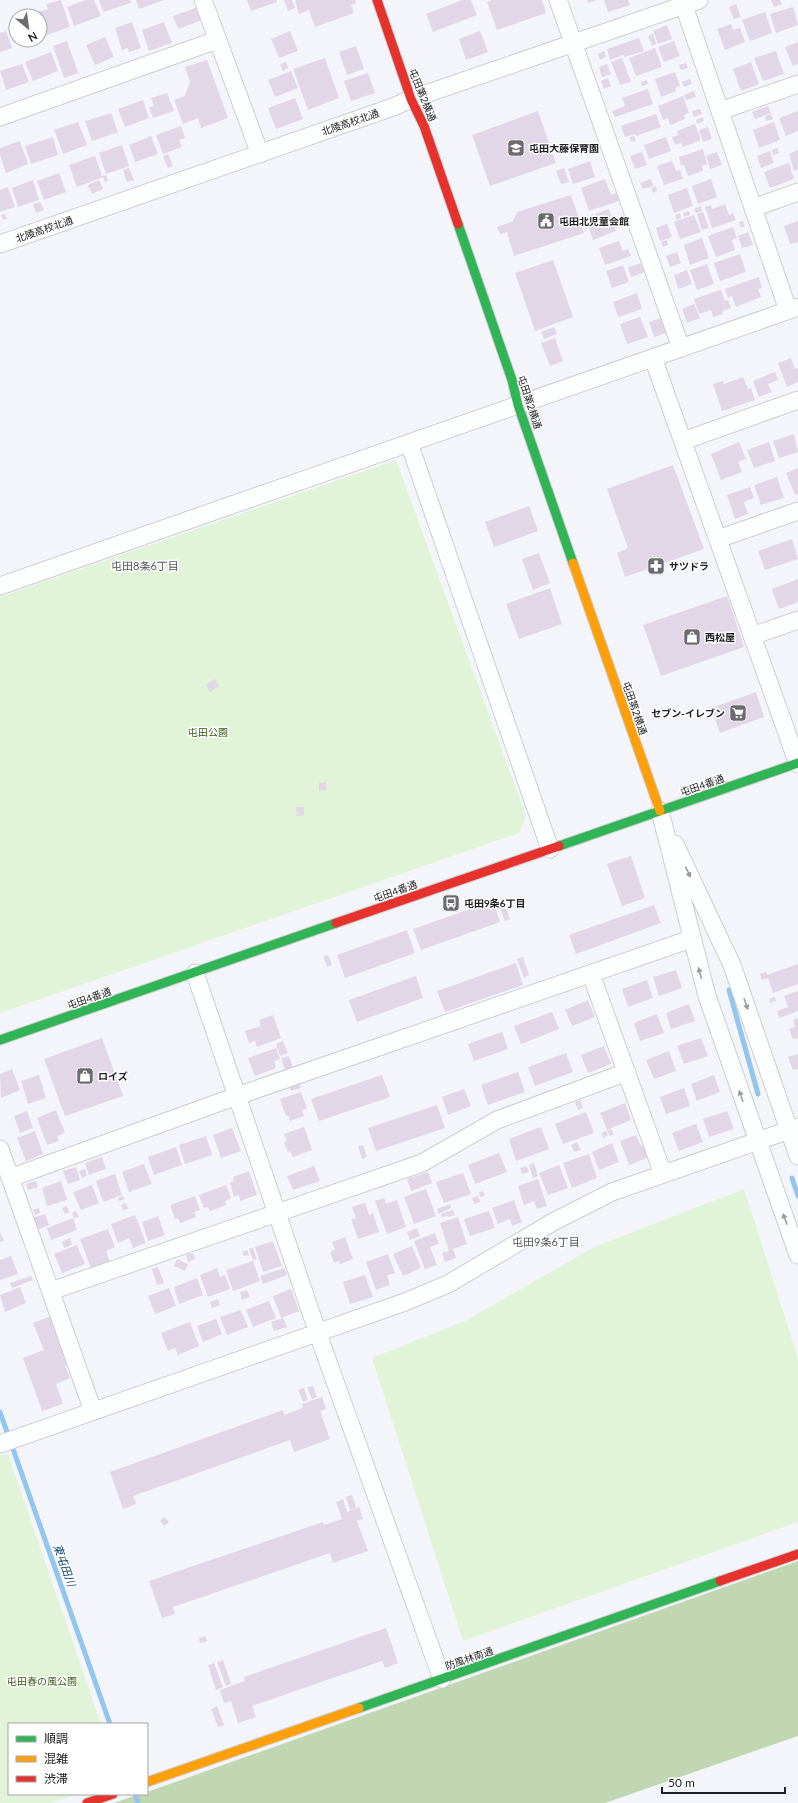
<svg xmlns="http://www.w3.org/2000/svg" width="798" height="1803" viewBox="0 0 798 1803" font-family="Lato,'Noto Sans JP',sans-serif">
<rect width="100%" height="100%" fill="#f4f5fa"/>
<path fill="#e1f4d7" d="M396,460L526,816L519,833L0,1013V597Z
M744,1189L798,1358V1522L463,1641L372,1358L465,1321L594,1247Z
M8,1454L101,1724H9V1794H77L52,1803H0V1456Z"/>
<path fill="#c0d7b2" d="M798,1561V1736L605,1803H114L140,1794H147V1792Z"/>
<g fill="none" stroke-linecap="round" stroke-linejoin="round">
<path stroke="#92c6ed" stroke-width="5" d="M729,990L758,1094
M792,1178L798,1196
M0,1412L110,1724
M135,1794L138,1803"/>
</g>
<path fill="#e1d7e6" d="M61,0L70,27L44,36L40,23V16H38L37,12L48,9L46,4Z
M86,0H94L101,16L74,26L67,7Z
M99,0H130L131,3L103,12Z
M136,0H164L139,9Z
M247,0H277V2L251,11Z
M284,0H292L295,8L288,11Z
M296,0H355L356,3L351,5L354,13L315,27L309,10L299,14L295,1Z
M462,0H471L477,15L433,32L426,14Z
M492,0H542L546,13L497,30L487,2Z
M587,0H597L588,3Z
M604,0H628L630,5L608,12Z
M771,0H780L782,4L774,7Z
M736,4L741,17L734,19L729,7Z
M201,6L205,19L178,29L173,16Z
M793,7L798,25L776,33L770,14Z
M765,12L772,33L750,41L742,20Z
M32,13L33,16H23Z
M16,18V38L10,21Z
M132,22L141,48L129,52L128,48L122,50L115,28Z
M164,22L172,43L149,51L142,30Z
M731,24L733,30L740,28L745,42L725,50L717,29Z
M667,25L672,39L658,44L653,31Z
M6,31L12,48L0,52V33Z
M290,31L298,51L279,58L271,39Z
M480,31L488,52L466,60L459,39Z
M653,34L656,44L652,46L648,36Z
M105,37L114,57L95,65L86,45Z
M639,38L644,51L624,57L623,55L610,60L607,49Z
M16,40H32L18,45Z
M67,41L78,73L64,78L53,46Z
M674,41L680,56L664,62L658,47Z
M798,42V64L793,66L785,47Z
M356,46L364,69L347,75L339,52Z
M655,48L662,67L636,76L629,58Z
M604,51L606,57L600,60L598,54Z
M776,51L784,74L763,81L754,58Z
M51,52L58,71L33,81L25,62Z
M325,58L339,98L308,110L293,69Z
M622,58L631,82L620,85L611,62Z
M207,60L228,118L201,128L198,118L183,124L174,100L185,96L190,82L185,67Z
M286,62L288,68L283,71L280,64Z
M751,62L759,84L741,91L733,69Z
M686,63L688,68L681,70L679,65Z
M22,64L29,82L6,90L0,71Z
M607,64L611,74L602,77L599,67Z
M291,71L298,88L275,97L268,80Z
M675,72L680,86L675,88L676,91L661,97L655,79Z
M368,73L375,93L351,101L344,81Z
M608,78L611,86L604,89L601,81Z
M690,79L692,84L684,87L682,82Z
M647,80L648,84L642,86L641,82Z
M648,89L653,104L615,117L612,111L625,106L622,98Z
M694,91L696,97L686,100L684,95Z
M167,93L174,111L153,118L149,107L154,106L151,98Z
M683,96L689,113L684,115L685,119L670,125L668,118L663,120L658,106Z
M295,98L303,119L276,129L268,108Z
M143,100L149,118L125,127L118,109Z
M768,106L771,113L755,119L752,112Z
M700,109L702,114L694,117L692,111Z
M538,111L556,163L490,186L472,135Z
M798,111V131L786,136L779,118Z
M111,113L118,132L92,141L85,121Z
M656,114L661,127L636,136L635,134L625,137L621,126Z
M771,114L773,119L766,121L765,116Z
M703,117L704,121L697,124L696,120Z
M78,122L87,145L63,154L54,130Z
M774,122L780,140L759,148L753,130Z
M695,124L701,140L683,147L681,143L675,145L672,137L678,135L677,131Z
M181,126L185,138L179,140L182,147L163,154L156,135Z
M708,127L712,139L703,142L699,130Z
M151,136L158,154L135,162L129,145Z
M634,136L636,141L631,142L630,137Z
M53,137L58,155L31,164L25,146Z
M666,137L671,151L649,159L644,145Z
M20,141L28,164L6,173L0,155V148Z
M122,145L129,166L106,174L99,153Z
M777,148L779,153L773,155L772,150Z
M703,149L707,164L702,166L703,171L688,176L684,165L681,166L679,157Z
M798,150V169L794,171L789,154Z
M770,151L774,163L761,168L757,156Z
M642,152L647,165L635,169L630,156Z
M717,152L722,165L710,169L706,156Z
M168,154L173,166L168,168L163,156Z
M95,156L102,176L106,175L108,181L105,182L103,177L77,187L69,165Z
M590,161L595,177L573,184L568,169Z
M672,161L676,171L680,170L683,179L664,185L657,166Z
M789,163L794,179L770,188L764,172Z
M129,168L134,180L127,182L123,170Z
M564,168L569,182L561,184L556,171Z
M59,173L66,192L44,200L37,181Z
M605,179L611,195L619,192L622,200L589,211L581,188Z
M651,179L653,186L643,189L640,183Z
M711,179L717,197L698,204L692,186Z
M33,180L39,200L18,207L12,188Z
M99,180L103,189L92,194L88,185Z
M656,186L657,191L653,193L651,188Z
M8,187L15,207L0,212V190Z
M687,188L693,206L674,213L668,195Z
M571,195L584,233L514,256L507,232L500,234L497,227L513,221L517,212Z
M40,202L44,210L36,213L33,204Z
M725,204L729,215L733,213L736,220L712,228L705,207L711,205L712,209Z
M701,206L702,211L696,213L694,209Z
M609,209L616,231L593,240L588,226L598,222L595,214Z
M689,211L690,215L684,217L683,213Z
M703,212L709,228L702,230L697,214Z
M680,213L681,218L676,220L675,215Z
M5,214L7,219L3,220L1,215Z
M593,214L595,220L585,224L583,218Z
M694,215L701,232L680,239L674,222Z
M743,221L745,226L741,228L739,222Z
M798,221V242L790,244L784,226Z
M667,224L672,237L660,241L656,228Z
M733,227L737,238L732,240L735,250L716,257L708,236Z
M748,232L753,245L742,248L738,236Z
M702,238L709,258L690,265L684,245Z
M667,240L668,245L663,247L661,242Z
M619,241L623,251L628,249L631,256L605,265L599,248Z
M677,252L681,263L670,267L666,256Z
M740,254L746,272L720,281L714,263Z
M553,260L573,317L535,331L515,273Z
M642,263L645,272L631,277L628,267Z
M707,264L714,284L697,290L690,270Z
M623,265L629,282L612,288L606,271Z
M687,270L692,284L678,289L674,275Z
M759,277L762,288L758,289L761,297L736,307L732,296L728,298L725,289Z
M721,290L725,301L728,300L731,308L722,311L723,314L713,317L711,310L699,314L694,299Z
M637,293L642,309L618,317L613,302Z
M694,304L700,318L687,323L682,309Z
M640,317L648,337L627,344L620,324Z
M661,318L666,333L654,337L649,322Z
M554,327L557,334L544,339L541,332Z
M555,338L563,361L550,366L541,343Z
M791,358L795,369L798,368V382L787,387L778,363Z
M775,372L778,380L768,384L772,392L759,397L753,381Z
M743,377L748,389L751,388L755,400L722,411L713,384L723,381L724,384Z
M794,434L798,452L779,458L773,441Z
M739,442L746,459L738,462L742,472L721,480L711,454Z
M769,442L775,461L754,468L747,450Z
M673,465L704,549L625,577L617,553L628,548L607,489Z
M798,468V494L795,495L786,473Z
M777,477L784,498L761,505L754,485Z
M750,487L754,498L744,502L748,514L735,519L727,495Z
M529,506L538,531L494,547L485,522Z
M792,539L798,559L765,570L758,551Z
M539,553L550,583L533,590L522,559Z
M798,579V602L779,609L772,589Z
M550,588L562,624L519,639L506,604Z
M727,596L744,647L661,676L643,625Z
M215,679L219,686L210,692L206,685Z
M756,692L764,717L720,733L711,708Z
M326,782L327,790L319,791V783Z
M296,807H304V815L297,816Z
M631,856L645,898L622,906L607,864Z
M493,901L500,922L421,950L413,929Z
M503,901L510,919L505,921L498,903Z
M654,905L661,923L576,954L569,935Z
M407,930L415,953L345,978L337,955Z
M328,955L332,965L327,967L323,956Z
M523,957L529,975L524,978L517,959Z
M516,963L523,985L445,1012L437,991Z
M798,964V984L773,993L768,978L762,980L760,974L766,972L767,975Z
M676,970L682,988L659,996L653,977Z
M416,976L423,998L357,1022L349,1000Z
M647,980L653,998L628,1007L622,989Z
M798,991V1011L779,1018L777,1011L788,1007L784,996Z
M775,997L776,1001L770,1003L769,999Z
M588,1000L595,1017L572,1026L565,1010Z
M689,1004L695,1021L671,1029L666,1013Z
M552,1012L559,1029L521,1044L514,1026Z
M657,1014L664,1033L640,1041L634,1023Z
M273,1015L281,1038L257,1047L255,1041L249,1043L245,1031L261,1026L259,1020Z
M798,1018V1038L793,1039L789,1029L795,1027L793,1020Z
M502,1032L508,1049L474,1061L468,1044Z
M102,1038L123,1096L65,1116L44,1059Z
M701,1038L708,1056L684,1064L677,1046Z
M283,1041L288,1053L280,1056L276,1044Z
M604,1046L611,1064L588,1073L581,1055Z
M276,1048L280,1059L274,1061L276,1068L255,1076L248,1058Z
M669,1051L676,1071L654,1079L646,1060Z
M566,1053L573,1072L535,1086L528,1067Z
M798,1054V1069L793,1070L788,1057Z
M289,1056L293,1068L285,1070L281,1058Z
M12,1069L20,1090L1,1098L0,1074Z
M518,1072L525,1092L488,1105L481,1085Z
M39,1075L46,1098L28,1104L21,1081Z
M382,1075L390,1097L319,1121L311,1099Z
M714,1075L720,1092L697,1101L691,1084Z
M299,1084L301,1088L291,1091L290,1087Z
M684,1088L690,1106L666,1114L660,1097Z
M464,1089L471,1106L448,1115L442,1097Z
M301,1092L307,1109L302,1110L304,1116L290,1121L288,1115L286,1116L280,1099Z
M580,1100L583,1108L578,1110L575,1102Z
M625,1103L631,1120L607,1130L600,1113Z
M437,1105L445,1128L376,1151L368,1128Z
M56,1110L65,1133L57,1136L59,1141L47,1145L37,1118Z
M27,1111L33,1128L20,1133L14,1116Z
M727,1111L734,1129L709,1137L703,1119Z
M586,1112L594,1133L563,1144L555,1124Z
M696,1124L703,1142L679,1151L672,1133Z
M304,1127L312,1150L293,1157L290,1151L288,1152L284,1142L287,1141L284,1134Z
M541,1127L549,1149L516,1161L509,1139Z
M232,1128L241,1151L221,1158L213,1135Z
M611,1129L614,1134L610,1136L607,1131Z
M35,1131L43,1154L26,1161L17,1138Z
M606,1131L608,1135L603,1138L601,1133Z
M636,1135L641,1146L644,1145L649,1157L629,1165L620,1141Z
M206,1136L212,1155L185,1164L179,1145Z
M577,1142L581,1150L574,1152L571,1145Z
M612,1143L619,1162L599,1170L592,1152Z
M363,1145L367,1157L362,1159L358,1146Z
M176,1147L182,1165L154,1175L148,1157Z
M499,1153L507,1172L475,1184L468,1165Z
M589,1154L597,1178L572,1188L563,1163Z
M102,1157L106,1169L89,1175L85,1163Z
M534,1163L538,1176L533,1178L529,1165Z
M144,1164L152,1184L129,1192L122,1172Z
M559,1165L568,1188L548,1195L539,1173Z
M314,1166L320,1181L293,1190L287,1176Z
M526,1166L529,1172L522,1174L520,1168Z
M76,1167L80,1180L68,1184L63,1171Z
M85,1169L87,1176L82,1178L79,1171Z
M249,1171L257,1195L240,1201L239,1195L234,1197L230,1183L234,1181L233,1177Z
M428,1172L432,1183L411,1191L407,1179Z
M463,1173L471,1194L444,1203L436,1182Z
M115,1174L122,1195L103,1202L96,1181Z
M538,1179L547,1206L537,1209L534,1201L524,1205L518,1186Z
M36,1181L38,1187L28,1190L26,1184Z
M61,1181L67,1200L47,1206L42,1188Z
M92,1185L99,1203L81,1210L73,1192Z
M226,1185L231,1198L225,1201L226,1205L210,1211L208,1207L204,1208L199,1195Z
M426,1189L436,1216L414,1224L404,1197Z
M483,1191L485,1196L480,1197L479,1192Z
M123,1196L125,1199L119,1201L118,1198Z
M195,1196L200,1210L194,1212L196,1217L180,1223L178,1218L175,1219L170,1205Z
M478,1196L480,1202L474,1204L472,1198Z
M384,1198L386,1204L397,1200L406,1227L387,1234L375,1201Z
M514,1200L522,1222L512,1226L510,1219L498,1224L492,1208Z
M126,1203L128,1209L123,1210L121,1205Z
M365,1203L369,1215L373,1213L379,1232L358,1239L351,1219L356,1218L352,1207Z
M450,1204L451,1208L439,1214L437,1209Z
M67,1206L69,1212L65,1214L62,1208Z
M39,1208L40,1213L35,1215L33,1210Z
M453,1210L455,1215L448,1217L446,1212Z
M76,1211L79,1217L74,1218L72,1213Z
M489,1211L495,1228L470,1236L464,1219Z
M446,1212L447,1216L442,1217L441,1214Z
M45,1214L49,1225L37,1230L33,1218Z
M135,1215L146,1243L133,1248L129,1238L118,1243L111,1224Z
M158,1216L165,1235L148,1241L142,1222Z
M458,1217L467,1244L453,1249L456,1258L445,1262L442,1253L449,1251L440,1223Z
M73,1218L77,1230L51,1240L47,1228Z
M417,1228L420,1236L410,1240L407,1232Z
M108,1229L115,1247L106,1251L110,1262L91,1268L80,1239Z
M0,1232L4,1241L0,1242Z
M435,1233L439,1244L430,1247L437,1265L425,1269L414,1241Z
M345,1237L353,1259L340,1264L339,1261L334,1263L330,1252L335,1250L332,1242Z
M70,1238L72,1245L64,1248L62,1242Z
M273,1241L282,1266L263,1272L255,1247Z
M77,1245L85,1264L62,1273L54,1254Z
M412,1246L421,1268L403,1276L393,1254Z
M253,1248L257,1259L253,1260L249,1249Z
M247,1250L249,1255L244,1256L242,1252Z
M193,1253L195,1259L188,1262L186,1255Z
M388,1254L395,1273L387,1275L390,1285L376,1290L366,1262Z
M11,1256L18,1274L0,1280V1260Z
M177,1259L188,1264L185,1271L174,1266Z
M253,1261L260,1281L233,1291L226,1270Z
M158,1267L164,1283L157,1285L152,1269Z
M217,1268L220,1277L225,1275L230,1289L208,1297L200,1275Z
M284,1268L287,1275L263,1284L260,1276Z
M365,1275L373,1297L350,1304L343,1282Z
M31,1276L33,1280L12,1288L10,1283Z
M197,1278L203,1295L179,1304L174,1287Z
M20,1287L26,1303L5,1312L0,1295Z
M169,1288L176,1306L155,1314L148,1296Z
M291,1289L299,1311L281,1318L273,1296Z
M247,1290L250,1297L242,1300L240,1292Z
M218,1299L220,1305L212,1308L210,1302Z
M269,1301L276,1318L253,1327L246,1310Z
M241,1310L248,1327L227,1335L220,1317Z
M51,1316L69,1364L65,1366L70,1378L56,1384L63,1404L42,1411L23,1358L44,1350L33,1323Z
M283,1318L287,1327L274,1331L271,1322Z
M216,1319L222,1334L203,1342L197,1326Z
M190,1322L199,1346L178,1355L175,1348L168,1351L161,1333Z
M313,1386L317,1397L312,1399L307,1387Z
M304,1388L308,1400L303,1402L298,1390Z
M322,1397L326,1409L320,1411L330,1439L294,1452L290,1440L133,1496L136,1504L123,1509L110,1472L283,1410L284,1415L303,1408L302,1404Z
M352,1495L356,1508L350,1510L346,1497Z
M343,1499L347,1512L359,1507L363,1519L357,1521L368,1551L333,1563L330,1553L173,1607L175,1614L162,1618L149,1581L323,1522L324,1525L342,1519L336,1502Z
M164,1517L169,1522L164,1526L160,1521Z
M386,1628L398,1663L385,1668L382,1661L252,1706L256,1717L238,1723L231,1701L224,1703L220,1690L245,1681L244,1677Z
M205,1636L207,1641L200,1643L199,1638Z
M223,1660L231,1684L226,1686L217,1662Z
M214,1663L223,1687L216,1690L208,1665Z
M217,1706L224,1725L218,1727L211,1709Z"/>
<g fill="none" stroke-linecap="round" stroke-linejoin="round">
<defs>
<path id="street" d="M203,0L260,154
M558,0L681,348
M682,0L788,310
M720,111L798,84
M0,117L217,40
M753,208L798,192
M0,244L393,107L411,99L699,0
M653,358L798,764
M683,441L798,400
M409,443L550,849
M718,539L798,511
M0,586L798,307
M752,636L798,620
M660,811L707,996L798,1255
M675,844L732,965L798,1156
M195,973L323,1348L442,1679
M591,974L663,1174
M0,1149L93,1411
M10,1178L237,1096L691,939
M51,1291L422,1163L497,1120L627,1072
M0,1444L405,1302L448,1284L553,1222L612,1192L798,1127"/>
<path id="fast" d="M458,224L512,380L518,405L573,563
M559,846L798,763
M0,1040L336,923
M359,1708L720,1581"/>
<path id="slow" d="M573,563L660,811
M147,1782L359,1708"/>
<path id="jam" d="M377,0L411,99L424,126L458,224
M336,923L559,846
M720,1581L798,1554
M87,1803L113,1794"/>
</defs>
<use href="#street" stroke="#cdced2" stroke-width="19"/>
<use href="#fast" stroke="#cdced2" stroke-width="11"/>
<use href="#slow" stroke="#cdced2" stroke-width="11"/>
<use href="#jam" stroke="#cdced2" stroke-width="11"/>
<use href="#street" stroke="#fdfefe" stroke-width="17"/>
<use href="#fast" stroke="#30b455" stroke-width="9"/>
<use href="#slow" stroke="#ff9f0a" stroke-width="9"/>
<use href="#jam" stroke="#e5322d" stroke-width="9"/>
</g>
<defs><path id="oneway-solid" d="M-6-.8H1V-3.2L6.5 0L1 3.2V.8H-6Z"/></defs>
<g fill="#9a9b9c">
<use href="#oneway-solid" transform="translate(688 872) rotate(65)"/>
<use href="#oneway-solid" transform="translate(700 973) rotate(-105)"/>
<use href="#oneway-solid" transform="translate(746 1004) rotate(71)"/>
<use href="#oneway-solid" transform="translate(741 1096) rotate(-109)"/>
<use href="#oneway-solid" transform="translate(785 1219) rotate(-110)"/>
</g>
<defs>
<symbol id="school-square" viewBox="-11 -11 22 22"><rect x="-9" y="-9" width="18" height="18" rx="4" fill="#6b6b6f" stroke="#fff"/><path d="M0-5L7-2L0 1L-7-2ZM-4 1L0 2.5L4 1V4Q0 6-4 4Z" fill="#fff"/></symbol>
<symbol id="civic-square" viewBox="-11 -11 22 22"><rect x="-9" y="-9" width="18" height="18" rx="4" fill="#6b6b6f" stroke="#fff"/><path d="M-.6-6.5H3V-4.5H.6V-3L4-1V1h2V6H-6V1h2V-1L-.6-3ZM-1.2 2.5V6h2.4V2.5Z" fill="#fff"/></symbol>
<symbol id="pharmacy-square" viewBox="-11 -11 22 22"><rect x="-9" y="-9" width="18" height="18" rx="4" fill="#6b6b6f" stroke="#fff"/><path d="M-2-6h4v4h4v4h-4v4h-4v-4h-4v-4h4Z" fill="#fff"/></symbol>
<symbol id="shop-square" viewBox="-11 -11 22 22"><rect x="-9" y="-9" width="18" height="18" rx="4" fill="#6b6b6f" stroke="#fff"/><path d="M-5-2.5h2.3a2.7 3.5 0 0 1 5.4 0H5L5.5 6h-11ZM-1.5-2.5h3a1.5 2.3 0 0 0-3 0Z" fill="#fff"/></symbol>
<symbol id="supermarket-square" viewBox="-11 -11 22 22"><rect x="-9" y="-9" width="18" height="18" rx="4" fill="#6b6b6f" stroke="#fff"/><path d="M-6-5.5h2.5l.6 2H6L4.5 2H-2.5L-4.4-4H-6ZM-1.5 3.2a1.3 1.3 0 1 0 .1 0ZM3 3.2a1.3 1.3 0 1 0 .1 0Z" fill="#fff"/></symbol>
<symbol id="bus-square" viewBox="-11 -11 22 22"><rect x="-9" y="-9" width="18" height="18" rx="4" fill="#6b6b6f" stroke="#fff"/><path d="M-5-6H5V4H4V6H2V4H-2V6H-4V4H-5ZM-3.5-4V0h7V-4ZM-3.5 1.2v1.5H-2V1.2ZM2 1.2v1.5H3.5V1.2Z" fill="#fff"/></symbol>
</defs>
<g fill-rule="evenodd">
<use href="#school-square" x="506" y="138" width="20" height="20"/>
<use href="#civic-square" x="536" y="211" width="20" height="20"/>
<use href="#pharmacy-square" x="646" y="556" width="20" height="20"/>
<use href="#shop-square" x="682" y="627" width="20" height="20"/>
<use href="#supermarket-square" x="728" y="703" width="20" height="20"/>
<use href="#bus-square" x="441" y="893" width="20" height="20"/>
<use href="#shop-square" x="75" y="1066" width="20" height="20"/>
</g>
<g text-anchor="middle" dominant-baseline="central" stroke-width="3" stroke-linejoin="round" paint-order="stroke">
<g font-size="10" fill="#212124" stroke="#fff">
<text transform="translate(423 95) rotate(68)">屯田第2横通</text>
<text transform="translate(350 122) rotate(-19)">北陵高校北通</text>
<text transform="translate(44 229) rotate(-19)">北陵高校北通</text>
<text transform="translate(530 402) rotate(72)">屯田第2横通</text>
<text transform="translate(635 708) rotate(71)">屯田第2横通</text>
<text transform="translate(702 785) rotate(-19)">屯田4番通</text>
<text transform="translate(395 891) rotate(-19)">屯田4番通</text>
<text transform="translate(89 998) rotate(-19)">屯田4番通</text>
<text transform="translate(469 1658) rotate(-19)">防風林南通</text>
</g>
<g font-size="10" font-weight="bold" fill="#212124" stroke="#fff" text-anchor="start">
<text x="529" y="148">屯田大藤保育園</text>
<text x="559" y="221">屯田北児童会館</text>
<text x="669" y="566">サツドラ</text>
<text x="705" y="637">西松屋</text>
<text x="725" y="713" text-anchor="end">セブン-イレブン</text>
<text x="464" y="903">屯田9条6丁目</text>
<text x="98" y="1076">ロイズ</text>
</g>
<g font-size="10" fill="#345a0f" stroke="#fff">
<text x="208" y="732">屯田公園</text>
<text x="42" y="1681">屯田春の風公園</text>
</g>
<g font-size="11" fill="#54565d" stroke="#fff">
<text x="145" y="565">屯田8条6丁目</text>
<text x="546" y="1241">屯田9条6丁目</text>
</g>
<g font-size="11" font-style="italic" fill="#124b6f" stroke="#fff">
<text transform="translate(65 1565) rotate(70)">東屯田川</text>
</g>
</g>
<rect x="8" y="1723" width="140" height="72" fill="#ffffff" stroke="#a6a6a7"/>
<rect x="16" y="1736" width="20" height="6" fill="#30b455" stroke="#a6a6a7"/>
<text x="44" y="1743" font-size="12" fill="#212124">順調</text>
<rect x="16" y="1756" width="20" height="6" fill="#ff9f0a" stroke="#a6a6a7"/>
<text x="44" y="1763" font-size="12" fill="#212124">混雑</text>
<rect x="16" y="1776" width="20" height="6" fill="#e5322d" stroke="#a6a6a7"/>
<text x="44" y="1783" font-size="12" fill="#212124">渋滞</text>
<g transform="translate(28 28) rotate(151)"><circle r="19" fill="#ffffff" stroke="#a6a6a7"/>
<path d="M0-3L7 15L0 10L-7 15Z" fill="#6b6b6f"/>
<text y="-6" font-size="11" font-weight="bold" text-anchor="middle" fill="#212124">N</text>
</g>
<path d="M662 1787v6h123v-6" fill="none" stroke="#212124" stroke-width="2"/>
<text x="668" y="1787" font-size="12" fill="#212124" stroke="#ffffff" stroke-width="3" paint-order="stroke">50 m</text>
</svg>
